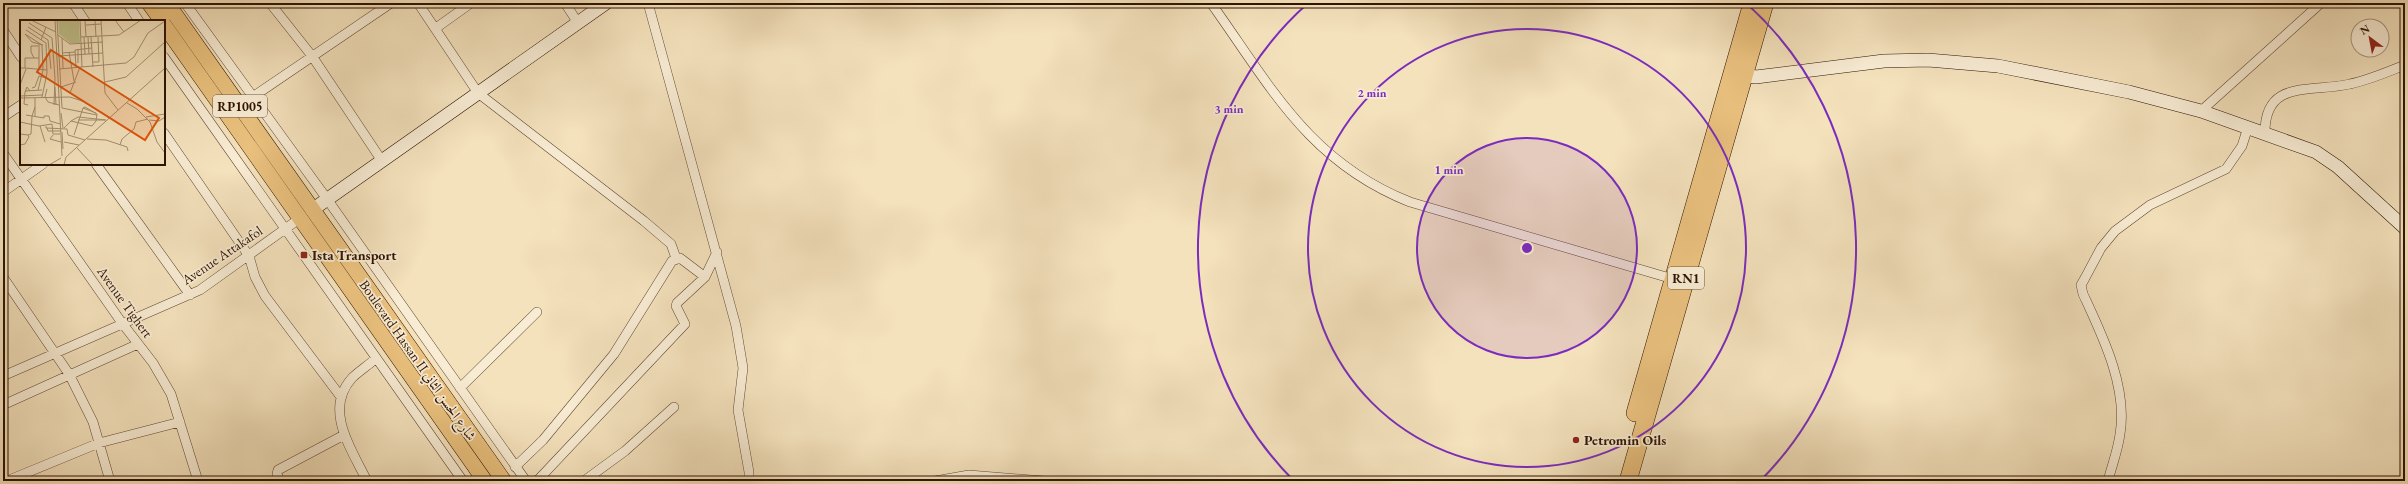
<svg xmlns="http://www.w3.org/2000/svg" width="2408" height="484" viewBox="0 0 2408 484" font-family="'EB Garamond',Amiri,serif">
<rect width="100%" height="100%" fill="#f4e2bd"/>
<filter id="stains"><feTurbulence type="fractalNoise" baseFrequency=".005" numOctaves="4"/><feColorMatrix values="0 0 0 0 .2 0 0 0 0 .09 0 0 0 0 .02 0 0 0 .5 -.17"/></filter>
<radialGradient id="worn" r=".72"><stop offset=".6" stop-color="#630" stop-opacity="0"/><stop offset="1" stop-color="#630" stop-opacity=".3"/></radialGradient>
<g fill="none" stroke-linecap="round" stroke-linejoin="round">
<defs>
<path id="street" d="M73,3L85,21
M127,3L139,21
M185,3L327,199L526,481
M270,3L312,56L382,161
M418,3L478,93L644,221L671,244L676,258
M565,3L578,23
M648,3L736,326L743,368L738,410L749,472V481
M1211,3C1271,87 1309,162 1410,202L1673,279
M436,28L471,3
M3,30L21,57
M164,57L463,481
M254,96L391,3
M2201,111L2321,3
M3,117L21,105
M164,133L249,256L255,277L265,296L341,397
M2265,134C2264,78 2312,93 2350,84C2369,80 2387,72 2405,65
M3,153L122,323L153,363L171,394L198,481
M96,164L190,295
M3,192L43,164
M3,277L69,374L93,422L110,481
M3,376L200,290L299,219
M460,388L537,312
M3,405L138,344
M515,467L543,440L614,354L672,261L680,258L705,277
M9,480L99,443L180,422
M280,481L277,474L278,470L344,435
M367,481C352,450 323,410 352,378C359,371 369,365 376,358
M537,481L685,324L676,306L677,303L705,277L717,252
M584,481L625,451L674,407
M935,481L969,475L1044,481
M2108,481C2112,465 2118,450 2120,434C2128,387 2102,335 2083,294L2081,285L2085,278L2101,248L2115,231L2150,205L2226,169L2242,146L2248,127"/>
<path id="secondary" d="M1737,74L1756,77L1884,61L1928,60L1998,66L2129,92L2201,111L2316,152L2338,167L2405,228
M312,210L606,3"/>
<path id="primary" d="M149,3L162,21
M167,3L504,481
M164,25L485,481"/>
<path id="highway" d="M1635,413L1752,3
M1628,481L1765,3"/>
</defs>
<use href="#street" stroke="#60472f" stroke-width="10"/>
<use href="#secondary" stroke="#2e1300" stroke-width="14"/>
<use href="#primary" stroke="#2e1300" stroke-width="16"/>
<use href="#highway" stroke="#2e1300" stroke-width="18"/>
<use href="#street" stroke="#f8ecd4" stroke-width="9"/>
<use href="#secondary" stroke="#f8ecd4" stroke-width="13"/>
<use href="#primary" stroke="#eac17e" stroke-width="15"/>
<use href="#highway" stroke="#eac17e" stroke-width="17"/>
</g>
<circle cx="1527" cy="248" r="110" fill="#7b2cbf" fill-opacity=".12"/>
<g fill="none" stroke="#7b2cbf" stroke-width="2">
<circle cx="1527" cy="248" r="110"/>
<circle cx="1527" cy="248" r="219"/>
<path d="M1294 481A329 329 0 0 1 1307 4M1747 4A329 329 0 0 1 1760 481"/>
</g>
<g fill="#8f2418" stroke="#f8ecd4" stroke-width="1.5">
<rect x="300" y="251" width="8" height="8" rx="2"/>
<circle cx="1576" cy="440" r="4"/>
</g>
<g text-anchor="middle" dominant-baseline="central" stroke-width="3.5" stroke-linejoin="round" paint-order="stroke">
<g fill="#f8ecd4" stroke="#6b5440" stroke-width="1">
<rect x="213" y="95" width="54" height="22" rx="3"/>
<rect x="1668" y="267" width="36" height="22" rx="3"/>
</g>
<g font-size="13" font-weight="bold" fill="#2e1300">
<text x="240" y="106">RP1005</text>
<text x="1686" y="278">RN1</text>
</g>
<g font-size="14" fill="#2e1300" stroke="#f8ecd4">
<text transform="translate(222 255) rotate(-34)">Avenue Attakafol</text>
<text transform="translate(125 302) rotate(54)">Avenue Tighert</text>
<text transform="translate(418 360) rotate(55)">Boulevard Hassan II شارع الحسن الثاني</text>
</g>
<g font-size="14" font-weight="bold" fill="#2e1300" stroke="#f8ecd4" text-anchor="start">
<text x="312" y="255">Ista Transport</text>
<text x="1584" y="440">Petromin Oils</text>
</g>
</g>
<g transform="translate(20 20)">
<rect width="145" height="145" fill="#f4e2bd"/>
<path d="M38,0H59L60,23H50L39,14Z" fill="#c1c28d"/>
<path fill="none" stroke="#a58f71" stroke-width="1" d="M11,0L36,12M35,0L42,136M37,0L42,88L77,95M60,0L62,47M65,0L66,17M75,0L76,17M81,0L85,73L98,90M95,0L104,12M9,3L32,18L35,58M66,5L81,4M8,7L28,20L31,49M6,10L26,23L27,53L22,77M5,14L22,25L23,50L18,70M5,14L12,22L23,25M38,15L50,24L83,22M61,17L99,15L121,0M64,17L65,34M68,17L69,34M71,17L73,47M42,18L43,48M21,20L26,7M19,24V49M18,26H11V32L14,38H19M58,29V43M49,32L54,61M42,33L55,32M38,36L83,33M73,42H79L78,17M0,48H5V38H14M5,48L27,50M56,48L55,30L72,28M39,49L106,43L114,37L128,13L145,1M85,62L106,57L145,22M0,65L6,49M35,67L36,85M41,67L56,62M12,68L15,67L19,56L26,58M27,69L25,77L28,82L39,85M5,71L22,70M50,73L60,47M0,76L22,75M0,78L50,77L65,82M15,78V96M107,83L117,89L130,102L137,122L145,133M8,85L4,84L5,72L7,67L10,71M34,85L35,58M63,88L76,93M41,93L43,108M6,95L12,96L15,87M126,97L145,94M58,100H85M129,100L139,101L145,97M51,101L58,97L86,100M0,102L19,106L32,104L33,114H40M20,106L25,122M26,106V108L47,109L48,115L65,120M27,108L28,111H41M44,108L51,101L72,106L76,101L77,94M42,112L43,129M0,114L8,115L9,117L5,124L0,125M8,115L11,114L12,96L24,98V96H29L30,101L40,104M33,115L30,119L41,122M54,115L63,88L65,87L77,94M67,119L86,120L107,127L108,131M44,122L59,125M100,125L102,119L114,109L116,102L128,99M57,128L73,145M29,145L41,138M44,145L46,137L145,48"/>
<path fill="#df560b" fill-opacity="0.15" stroke="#df560b" stroke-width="2" d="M31,30L139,98L125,120L17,52Z"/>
<rect width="145" height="145" fill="none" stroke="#2e1300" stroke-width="2"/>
</g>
<circle cx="1527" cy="248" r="6" fill="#7b2cbf" stroke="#f8ecd4" stroke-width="2"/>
<g font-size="12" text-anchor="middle" font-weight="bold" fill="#7b2cbf" stroke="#f8ecd4" stroke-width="3.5" stroke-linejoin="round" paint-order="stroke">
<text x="1372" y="97">2 min</text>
<text x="1229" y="113">3 min</text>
<text x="1449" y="174">1 min</text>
</g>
<rect width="2408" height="484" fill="none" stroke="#f4e2bd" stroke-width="16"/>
<rect x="4" y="4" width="2400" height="476" fill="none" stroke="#2e1300" stroke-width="2"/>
<rect x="8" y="8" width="2392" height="468" fill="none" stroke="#2e1300"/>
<g transform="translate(2370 38) rotate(328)"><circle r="19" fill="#f8ecd4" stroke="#a7957f"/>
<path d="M0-3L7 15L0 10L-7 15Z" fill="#8f2418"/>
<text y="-6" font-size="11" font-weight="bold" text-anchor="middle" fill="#2e1300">N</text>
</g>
<rect width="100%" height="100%" filter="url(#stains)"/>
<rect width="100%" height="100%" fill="url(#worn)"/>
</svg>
